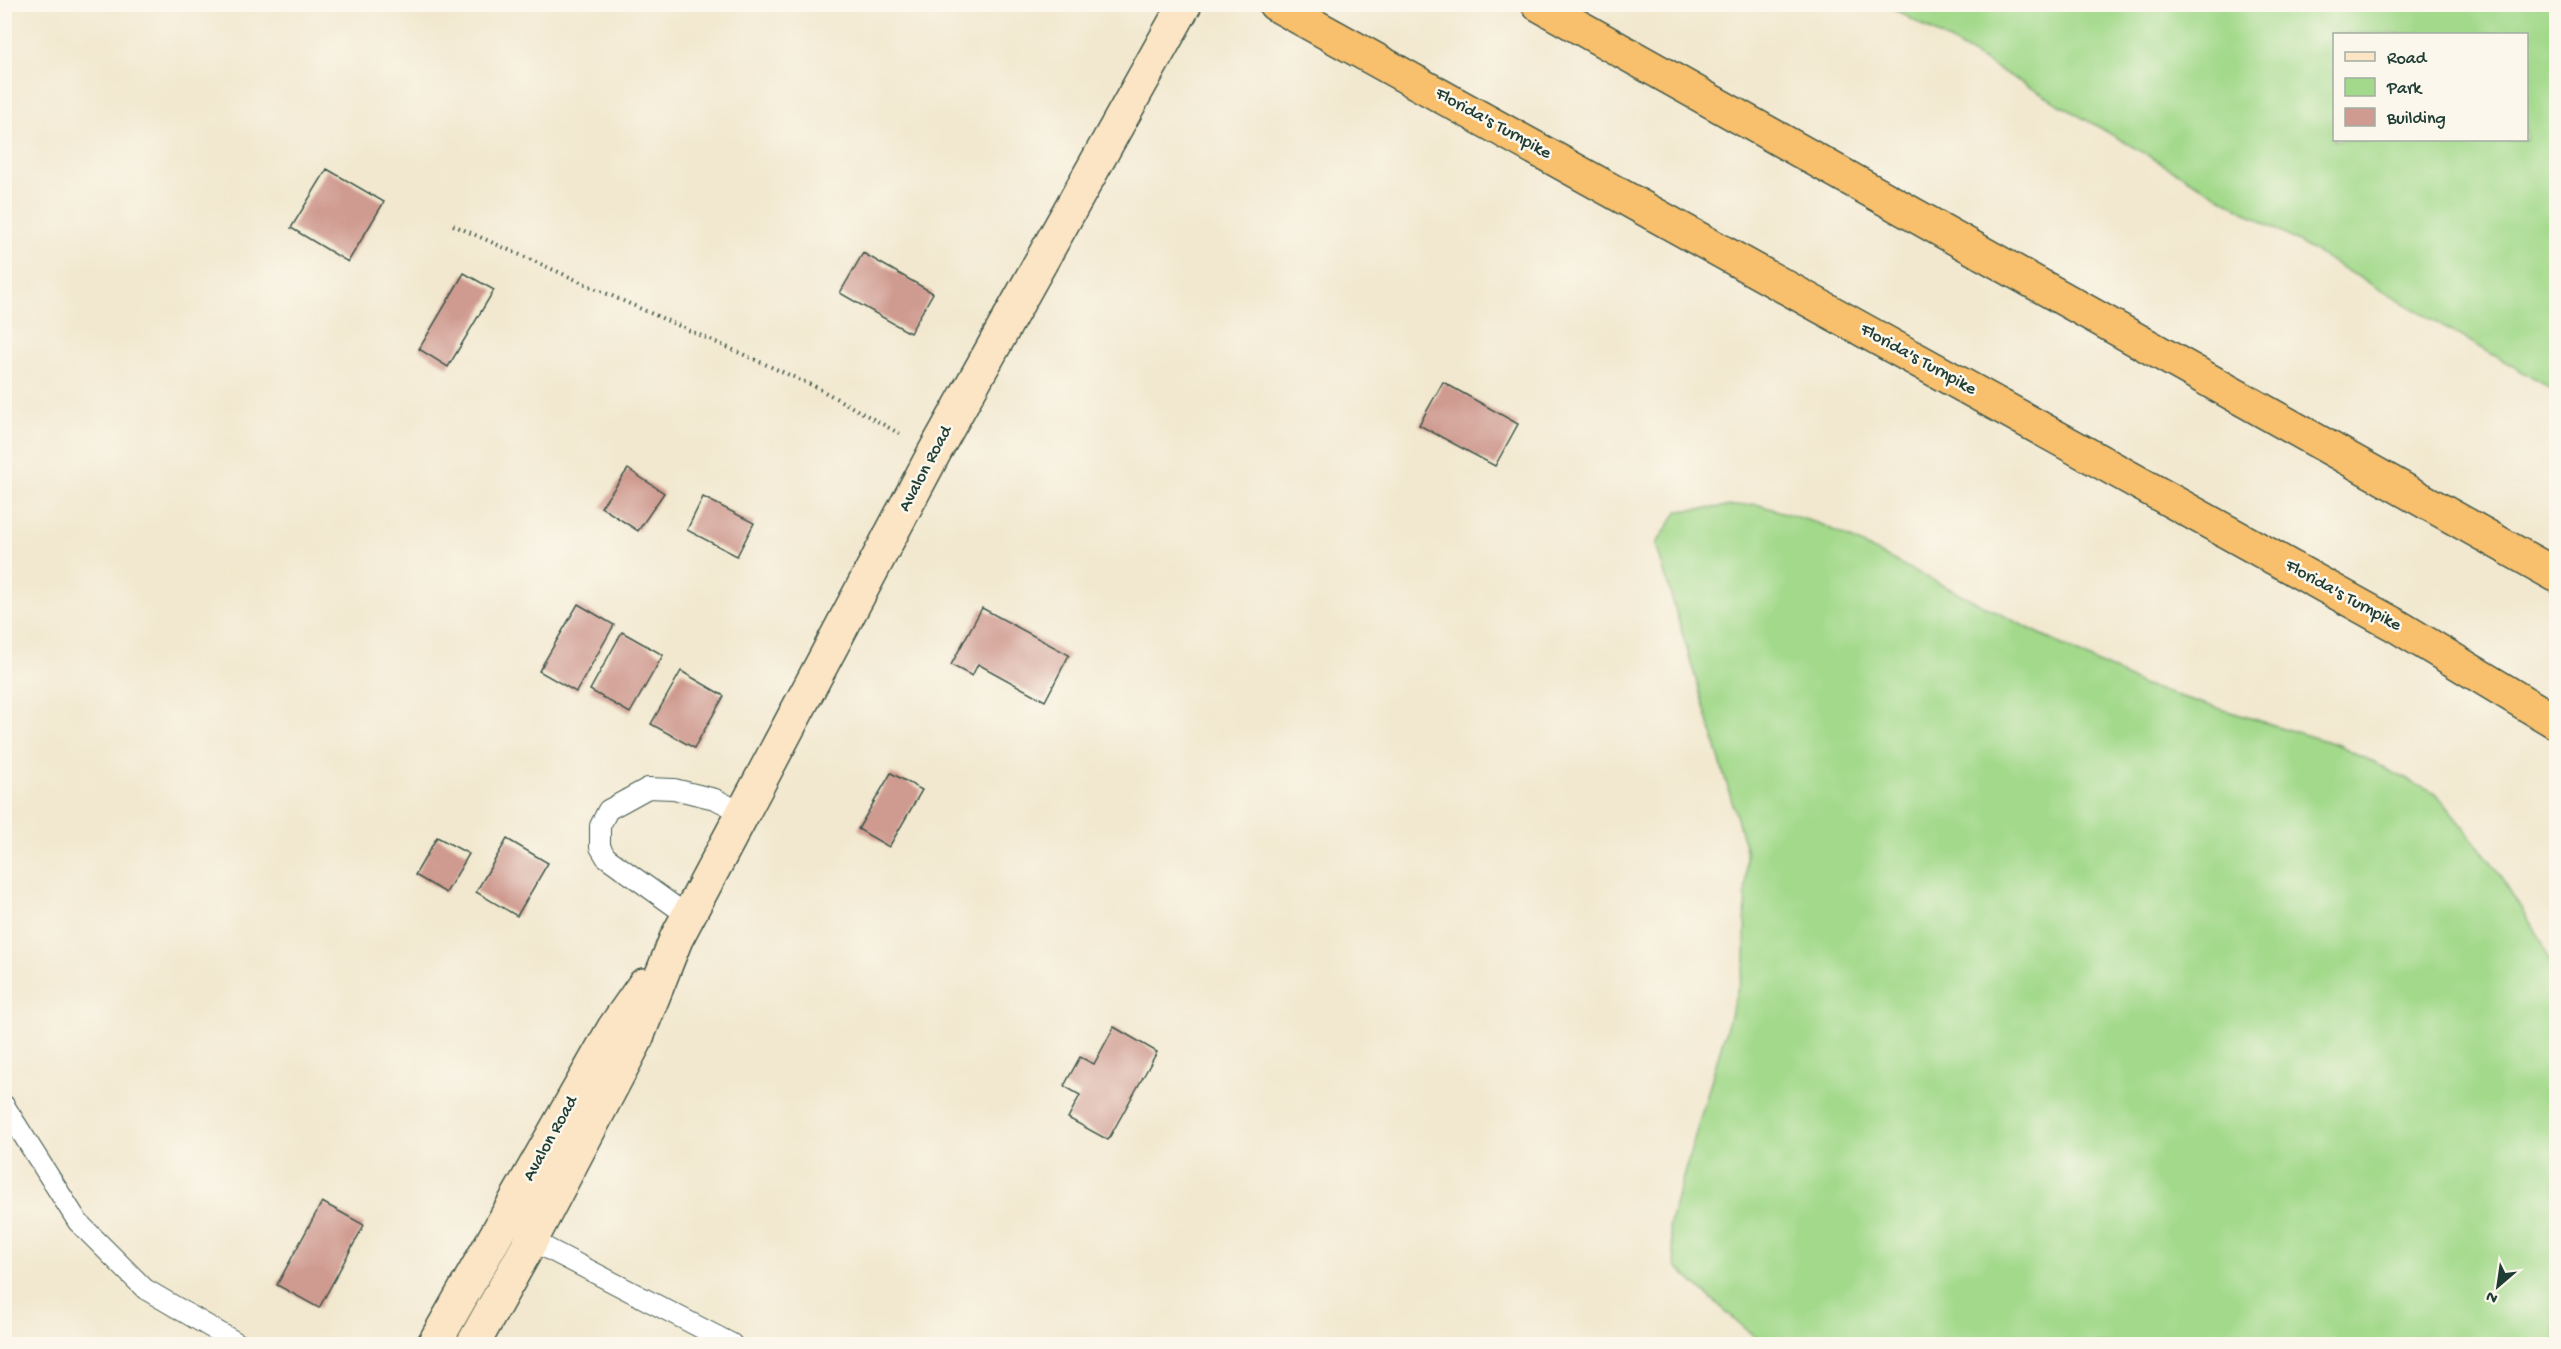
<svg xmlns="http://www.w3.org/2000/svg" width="2561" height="1349" viewBox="0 0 2561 1349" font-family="'Gochi Hand',sans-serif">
<rect width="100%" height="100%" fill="#fbf7ec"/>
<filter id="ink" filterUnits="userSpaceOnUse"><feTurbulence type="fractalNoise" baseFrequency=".0167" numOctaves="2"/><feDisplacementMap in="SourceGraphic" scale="12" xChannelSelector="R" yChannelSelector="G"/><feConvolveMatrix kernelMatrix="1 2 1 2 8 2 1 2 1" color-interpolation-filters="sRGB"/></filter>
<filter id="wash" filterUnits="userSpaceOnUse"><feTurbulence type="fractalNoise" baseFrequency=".008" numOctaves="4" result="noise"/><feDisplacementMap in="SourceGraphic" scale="24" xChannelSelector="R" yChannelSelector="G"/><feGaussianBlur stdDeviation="1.35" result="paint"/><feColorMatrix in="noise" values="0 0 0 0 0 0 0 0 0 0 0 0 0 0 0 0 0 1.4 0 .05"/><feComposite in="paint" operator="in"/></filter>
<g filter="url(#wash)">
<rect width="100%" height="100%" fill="#f2e8cf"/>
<path fill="#a2d98a" stroke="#608b5f" stroke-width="1.5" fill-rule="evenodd" d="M1887,5H2556V391ZM2334,34H2526V140H2334Z
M1756,504L1823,525L2142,685L2339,745L2436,794L2492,863L2541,939L2556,978V1344H1763L1676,1267L1669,1226L1745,964L1746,849L1656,544L1678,511Z"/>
<g id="blocks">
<path fill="#cf9a8f" d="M327,169L384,202L348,262L291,228Z
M863,253L933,293L910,333L840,293Z
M464,273L494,290L448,367L419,349Z
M1443,382L1518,424L1495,466L1419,425Z
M628,469L664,493L638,531L601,507Z
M703,497L754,523L737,556L687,530Z
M578,604L614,625L576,692L539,671Z
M982,608L1069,655L1045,701L978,664L972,676L951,665Z
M622,632L663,655L630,713L590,690Z
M681,671L724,696L694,748L651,724Z
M891,773L922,790L889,847L858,829Z
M437,837L469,854L446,893L415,875Z
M507,839L548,863L517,916L476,892Z
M1114,1027L1157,1052L1108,1140L1068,1118L1080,1095L1064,1086L1080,1057L1094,1064Z
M322,1202L364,1225L319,1308L277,1285Z"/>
</g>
</g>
<g filter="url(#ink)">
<use href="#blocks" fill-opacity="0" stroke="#3f574b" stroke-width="1.5"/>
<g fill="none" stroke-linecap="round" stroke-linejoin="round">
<defs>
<path id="lane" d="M688,916L606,857L600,847V826L608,810L648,788L674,789L715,799L743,813
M4,1105L78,1222L145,1289L239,1344
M531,1240L732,1344"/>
<path id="secondary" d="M434,1344L614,1028L644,985
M473,1344L527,1248L635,1042L676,939L934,453L1185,4"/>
<path id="highway" d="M1275,4L2397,626L2556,722
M1538,4L2556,575"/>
</defs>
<use href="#lane" stroke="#3f574b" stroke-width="22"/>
<use href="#secondary" stroke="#3f574b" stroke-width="36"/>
<use href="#highway" stroke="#3f574b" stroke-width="36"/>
<path stroke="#3f574b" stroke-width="4" stroke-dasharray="1.5 4.5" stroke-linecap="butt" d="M453,225L814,386L902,435"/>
<use href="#lane" stroke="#fff" stroke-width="20"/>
<use href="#secondary" stroke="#fce5c4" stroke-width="33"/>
<use href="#highway" stroke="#f8bf6c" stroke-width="33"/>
</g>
</g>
<g text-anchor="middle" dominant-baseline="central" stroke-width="5" stroke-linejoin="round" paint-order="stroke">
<g font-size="18" fill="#1f3d34" stroke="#fbf7ec">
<text transform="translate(1493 124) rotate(29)">Florida's Turnpike</text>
<text transform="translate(1918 360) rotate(29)">Florida's Turnpike</text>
<text transform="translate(926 469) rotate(-62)">Avalon Road</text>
<text transform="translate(2343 596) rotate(29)">Florida's Turnpike</text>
<text transform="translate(551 1139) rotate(-61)">Avalon Road</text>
</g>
</g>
<rect width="2561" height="1349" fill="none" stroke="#fbf7ec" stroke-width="24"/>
<rect x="2333" y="33" width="195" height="108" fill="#fbf7ec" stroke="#a3ada2" stroke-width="1.5"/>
<rect x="2345" y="52" width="30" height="9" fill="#fce5c4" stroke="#a3ada2" stroke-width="1.5"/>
<text x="2387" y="63" font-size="18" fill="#1f3d34">Road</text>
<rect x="2345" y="78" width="30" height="18" fill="#a2d98a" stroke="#a3ada2" stroke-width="1.5"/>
<text x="2387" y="93" font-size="18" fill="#1f3d34">Park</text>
<rect x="2345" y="108" width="30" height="18" fill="#cf9a8f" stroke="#a3ada2" stroke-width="1.5"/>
<text x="2387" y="123" font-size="18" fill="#1f3d34">Building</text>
<g transform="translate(2498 1286) rotate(209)" stroke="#fbf7ec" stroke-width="4.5" paint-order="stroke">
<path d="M0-4.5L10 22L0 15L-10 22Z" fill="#1f3d34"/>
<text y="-9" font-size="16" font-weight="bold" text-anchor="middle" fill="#1f3d34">N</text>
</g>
</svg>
